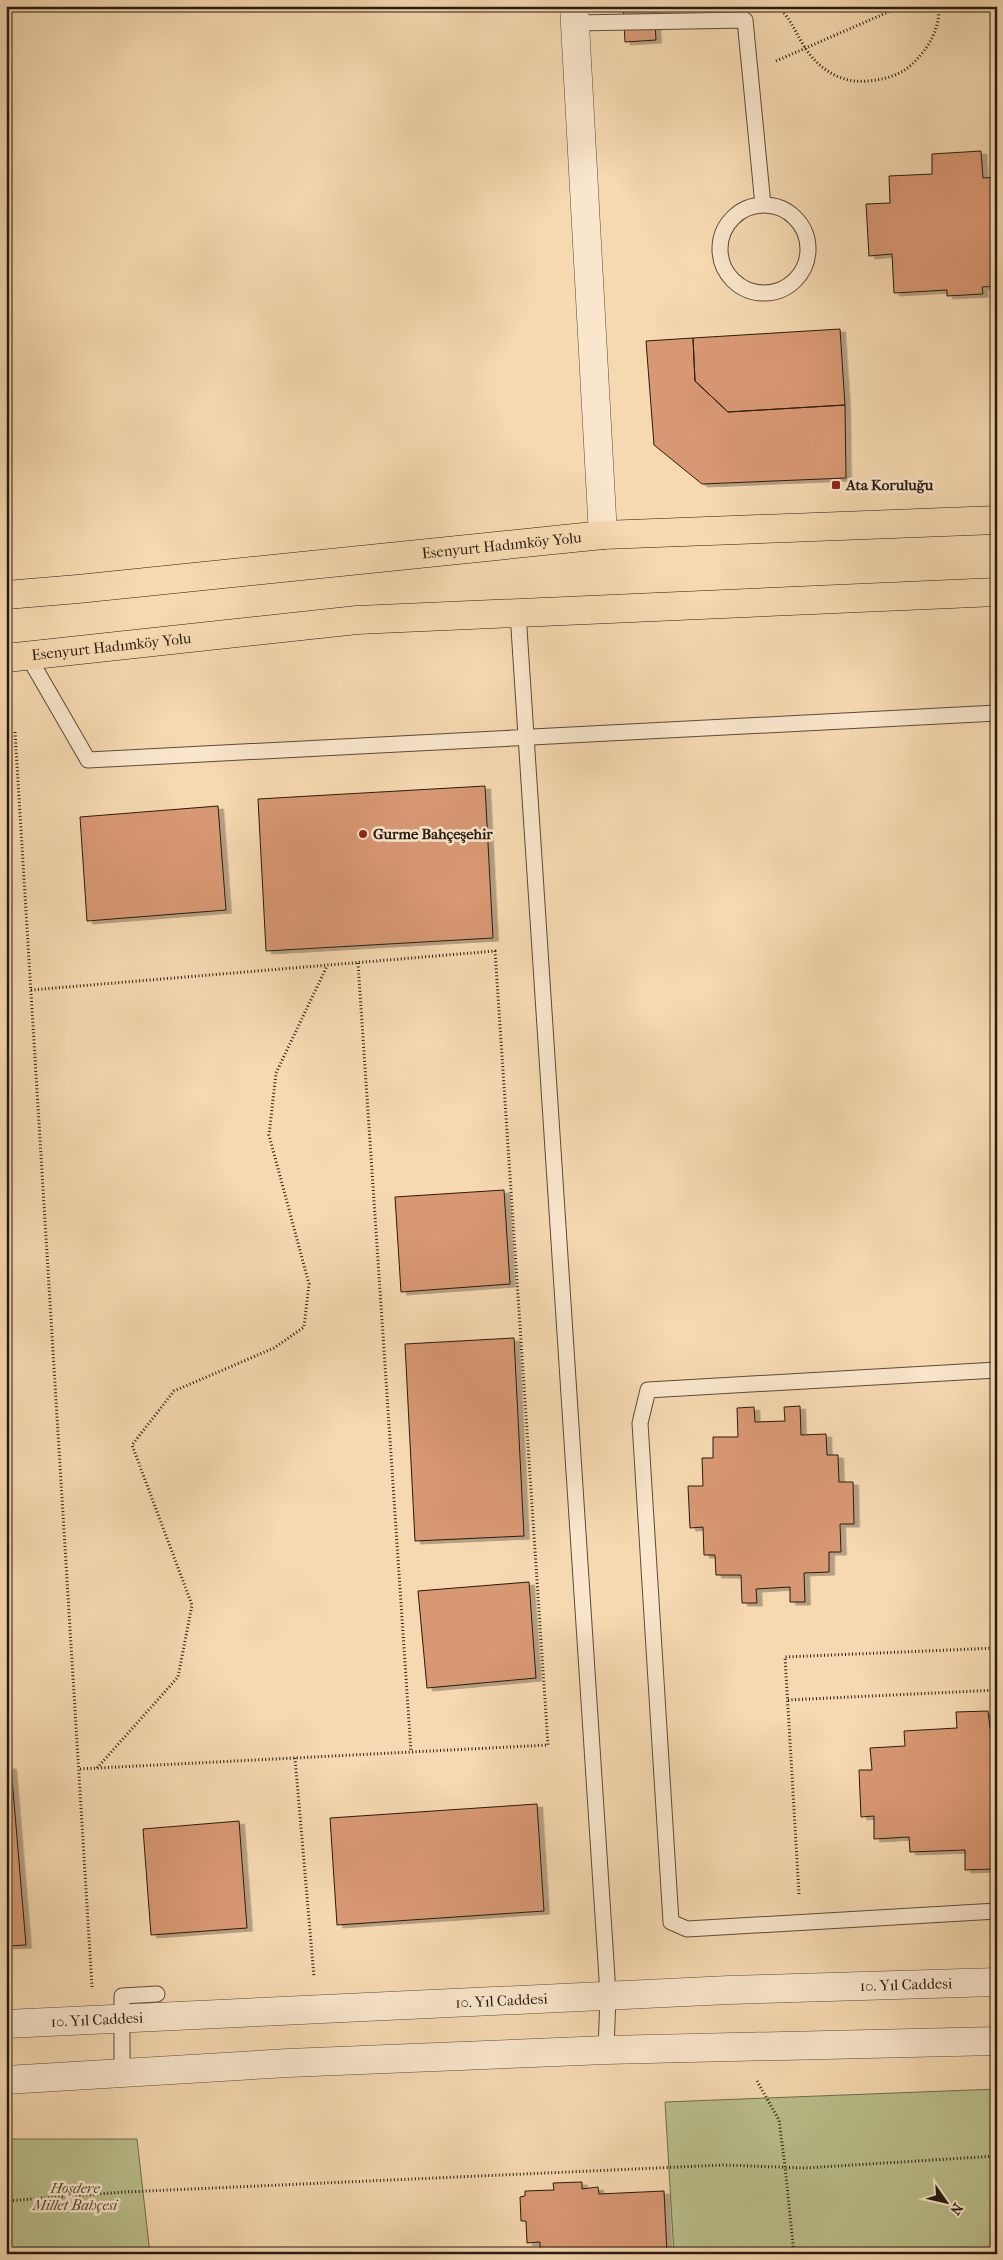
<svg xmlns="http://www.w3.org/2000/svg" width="1003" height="2260" viewBox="0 0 1003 2260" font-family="'IM FELL French Canon',serif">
<defs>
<filter id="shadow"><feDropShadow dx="5.5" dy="3" stdDeviation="0" flood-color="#0004"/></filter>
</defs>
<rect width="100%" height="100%" fill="#f6d9b1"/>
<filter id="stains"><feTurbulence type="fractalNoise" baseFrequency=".004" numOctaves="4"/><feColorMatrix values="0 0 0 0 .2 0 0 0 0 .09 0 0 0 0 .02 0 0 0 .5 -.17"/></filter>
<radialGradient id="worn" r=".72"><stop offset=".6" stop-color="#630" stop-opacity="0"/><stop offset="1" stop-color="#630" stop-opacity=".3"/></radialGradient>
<path fill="#bac08d" stroke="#706e4e" d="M997,2089V2254H674L665,2102Z
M6,2139H137L150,2254H6Z"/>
<path fill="#d89873" stroke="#271c10" filter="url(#shadow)" d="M623,6H654L656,40L625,42Z
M981,151L983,178L997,177V286L982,287L983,294L947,296V290L894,293L892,254L869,256L866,204L890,203L889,176L932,174V154Z
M840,329L845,405L728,412L695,381L693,338Z
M693,338L695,381L728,412L845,405L846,478L702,484L654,445L646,341Z
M485,786L493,938L266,951L258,799Z
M218,806L226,910L87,921L80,817Z
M504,1190L510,1284L401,1292L395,1197Z
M514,1338L524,1536L415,1541L405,1344Z
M800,1406L801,1435L826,1434L827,1455H838L839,1482H853L854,1524H840L841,1552H829V1572L804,1573L805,1602H790V1587L756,1589L757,1603H742L741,1575H716L715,1555H704L703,1527L690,1528L688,1486H703L702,1458H713V1437H738L737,1408L754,1407L755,1422L785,1421L784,1407Z
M529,1582L536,1678L427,1688L418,1591Z
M988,1711L990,1728H997V1851H992L993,1869L965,1870V1850L910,1852L909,1837L874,1839V1816L861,1817L859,1770H872L870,1748L905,1746L904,1731L957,1728L956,1712Z
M6,1766H11L26,1945L6,1946Z
M537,1804L544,1911L337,1925L330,1818Z
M239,1821L247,1928L151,1935L143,1829Z
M582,2182V2189L598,2187L599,2194L664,2191L667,2254H540V2242L527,2243L526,2221H521L520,2197L525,2196V2191L554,2190L553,2183Z"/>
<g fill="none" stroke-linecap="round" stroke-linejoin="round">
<defs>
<path id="service" d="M575,23L745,20L763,205
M720 249a44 44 0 1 1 88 0a44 44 0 1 1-88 0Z
M518,613L606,1962L608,1996L606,2050
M28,656L88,760L997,713
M997,1370L648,1390L640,1423L671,1922L687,1929L997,1911
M122,2073V1996L157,1994"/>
<path id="minor" d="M574,6L603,535"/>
<g id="tertiary">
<path id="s1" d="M6,2024L729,1990L997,1982"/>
<path d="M6,2080L288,2063L606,2050L997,2041"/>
</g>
<g id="primary">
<path id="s2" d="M6,595L78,589L603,535L997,520"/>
<path id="s3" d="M6,658L357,620L997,592"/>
</g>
</defs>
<use href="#service" stroke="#5b4b38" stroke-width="17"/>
<use href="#minor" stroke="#5b4b38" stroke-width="29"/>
<use href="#tertiary" stroke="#5b4b38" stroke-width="29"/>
<use href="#primary" stroke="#271c10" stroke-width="29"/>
<path stroke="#271c10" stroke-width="3" stroke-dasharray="1 2.5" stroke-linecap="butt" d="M776,6C790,16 795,32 804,46C817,68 841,84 867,81C883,80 898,76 910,66C927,51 940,30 939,6
M776,61L902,6
M15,732L92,1987
M358,963L411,1752
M31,990L495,951L548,1745L79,1769
M788,1700L997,1690
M295,1758L314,1977
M97,1768L178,1677L192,1605L132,1445L174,1391L274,1348L304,1327L309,1284L269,1135L276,1073L327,966
M799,1894L785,1657L997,1648
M757,2081L779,2120L785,2166L794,2254
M6,2201L125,2192L723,2165L805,2168L997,2156"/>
<use href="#service" stroke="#f9e6cc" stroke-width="15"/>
<use href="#minor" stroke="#f9e6cc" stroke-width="28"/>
<use href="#tertiary" stroke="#f9e6cc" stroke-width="28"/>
<use href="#primary" stroke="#f6d9b1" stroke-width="28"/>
</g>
<g fill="#8f2418" stroke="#f9e6cc" stroke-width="2">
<rect x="831" y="480" width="10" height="10" rx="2.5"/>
<circle cx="363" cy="834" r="5"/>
</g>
<g text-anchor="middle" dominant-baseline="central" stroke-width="5" stroke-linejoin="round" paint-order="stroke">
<g font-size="15" font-weight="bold" fill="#271c10" stroke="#f9e6cc" text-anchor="start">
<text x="846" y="485">Ata Koruluğu</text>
<text x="373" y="834">Gurme Bahçeşehir</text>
</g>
<g font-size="15" fill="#271c10" stroke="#f9e6cc">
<text stroke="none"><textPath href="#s2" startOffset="498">Esenyurt Hadımköy Yolu</textPath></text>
<text stroke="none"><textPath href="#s3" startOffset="106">Esenyurt Hadımköy Yolu</textPath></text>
<text stroke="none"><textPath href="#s1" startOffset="901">10. Yıl Caddesi</textPath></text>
<text stroke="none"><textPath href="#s1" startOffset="496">10. Yıl Caddesi</textPath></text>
<text stroke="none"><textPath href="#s1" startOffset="91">10. Yıl Caddesi</textPath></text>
</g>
<g font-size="15" font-style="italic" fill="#534d36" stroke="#f9e6cc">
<text x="75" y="2188">Hoşdere<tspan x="75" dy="17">Millet Bahçesi</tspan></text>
</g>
</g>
<rect width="1003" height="2260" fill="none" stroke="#f6d9b1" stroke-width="25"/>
<rect x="8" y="8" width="988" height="2245" fill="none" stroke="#271c10" stroke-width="2.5"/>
<rect x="12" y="12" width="978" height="2235" fill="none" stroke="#271c10"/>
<g transform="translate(946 2202) rotate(124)" stroke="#f9e6cc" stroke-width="4" paint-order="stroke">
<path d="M0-4L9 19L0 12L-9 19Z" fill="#271c10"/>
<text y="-8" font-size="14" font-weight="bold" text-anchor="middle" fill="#271c10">N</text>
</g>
<rect width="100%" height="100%" filter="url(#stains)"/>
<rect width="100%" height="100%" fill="url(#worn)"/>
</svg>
